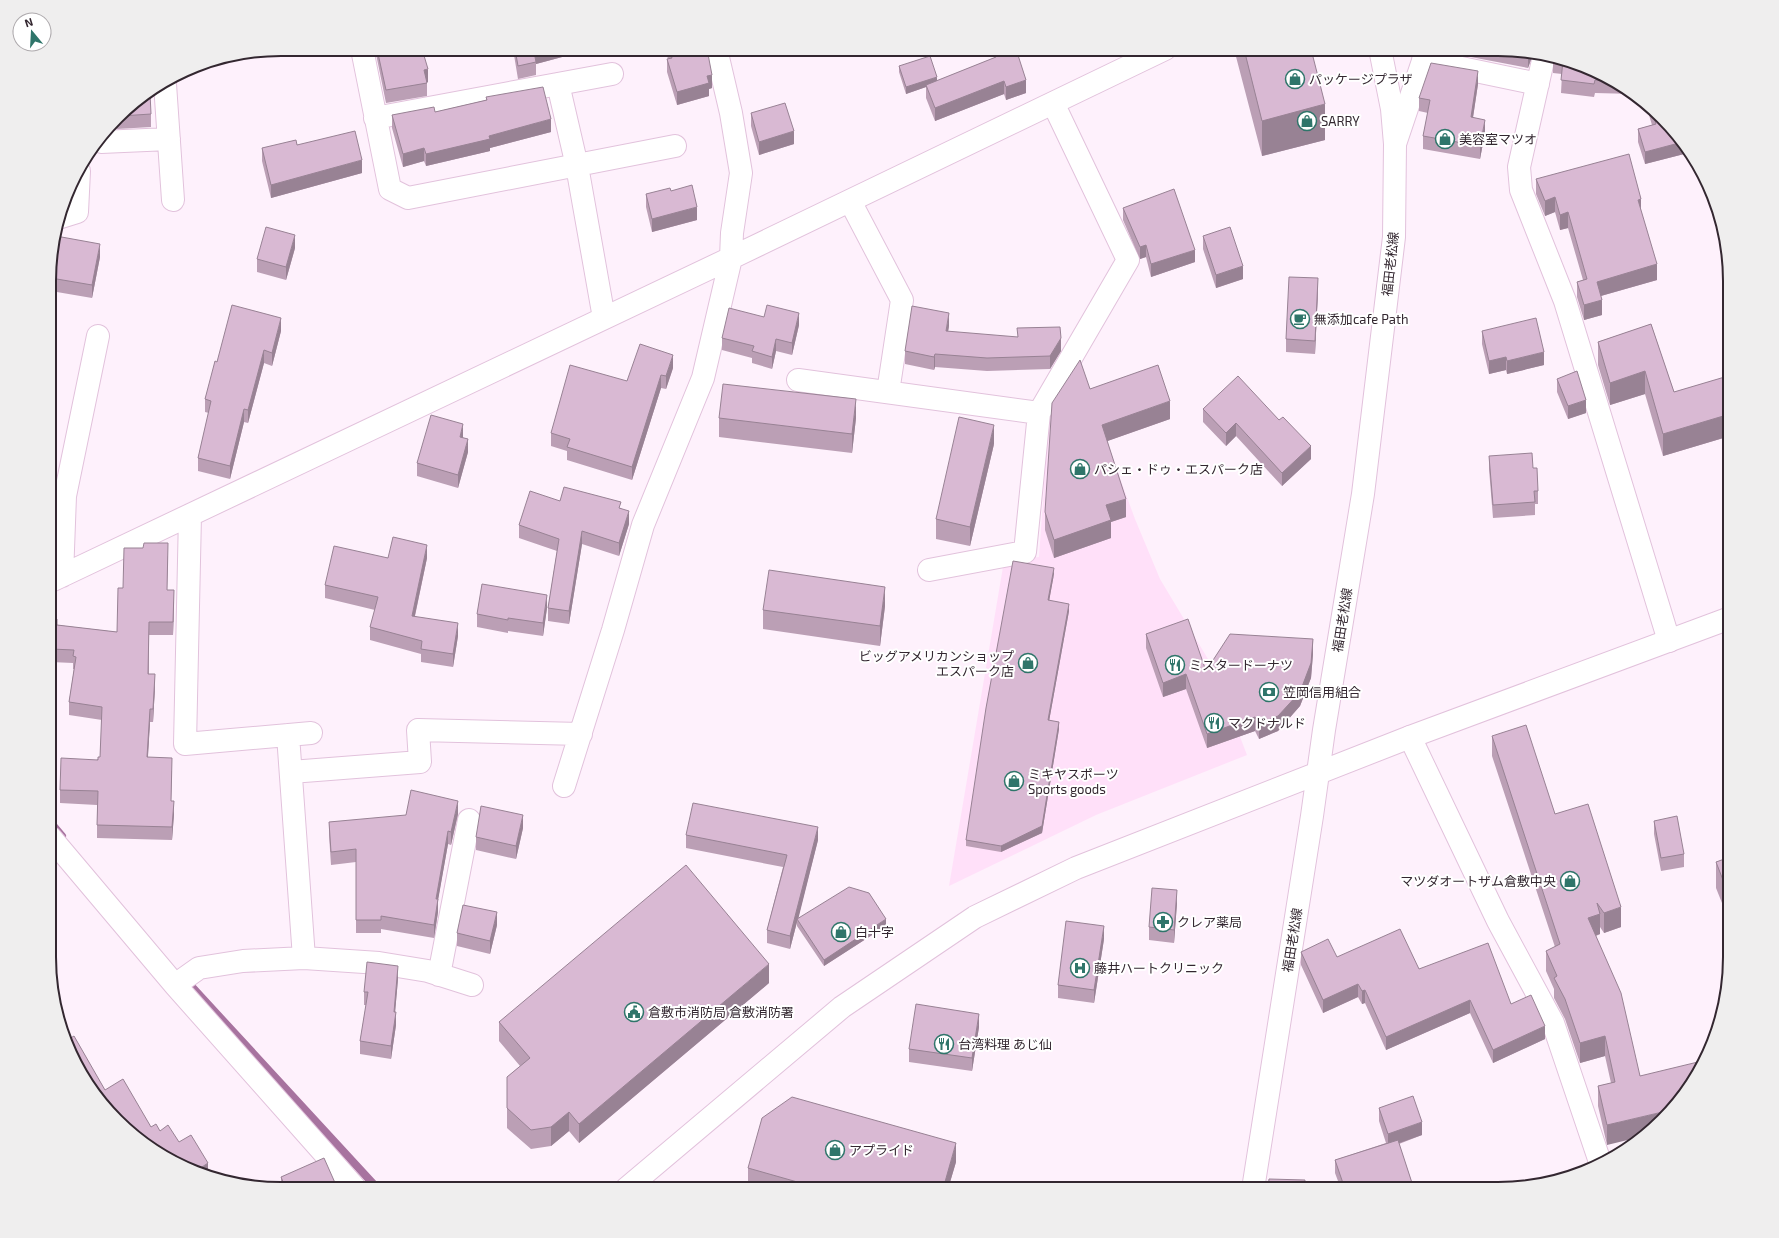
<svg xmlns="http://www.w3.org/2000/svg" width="1779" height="1238" viewBox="0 0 1779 1238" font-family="'Exo 2','Noto Sans JP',sans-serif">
<rect width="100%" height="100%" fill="#fef1fc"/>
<path fill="#ffe0f9" d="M1079,367L1135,519L1160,579L1214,669L1247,755L1096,815L949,886L1004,561L1039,557L1049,416Z"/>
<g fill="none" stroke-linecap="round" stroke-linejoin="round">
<path stroke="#a7739f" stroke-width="8" d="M51,823L62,836
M192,987L378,1189"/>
<defs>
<path id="street" d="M362,49L390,189L408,198L675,146
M1544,56L1519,167L1521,190L1565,301L1669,641
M1423,60L1538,84
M165,84L173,200
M558,84L577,166L604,318
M375,118L612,74
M101,142L169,139
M1395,144L1427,49
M850,201L902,300L888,392
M61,217L77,212L79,171
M798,380L1039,413
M190,515L185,744L311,733
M929,570L1025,552L1039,413L1128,260L1053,103
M62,576L65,496L98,336
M51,581L731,258L1165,49
M288,735L304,958
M1410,737L1498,921L1553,1023L1601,1165
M291,772L420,762L418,730L581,734
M564,786L613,630L643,525L703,378L731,258L732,233L741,173L731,113L716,49
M51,838L175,985L356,1189
M439,975L469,820
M175,985L199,968L243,961L304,958L379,963L428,971L472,985"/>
<path id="secondary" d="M626,1189L842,1007L975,917L1076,868L1410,737L1730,618
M1253,1189L1312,816L1324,730L1363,494L1394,237L1395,144L1392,109L1380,49"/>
</defs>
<use href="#street" stroke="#e2c2dc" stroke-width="24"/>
<use href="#secondary" stroke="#e2c2dc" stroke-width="24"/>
<use href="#street" stroke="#fff" stroke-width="22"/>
<use href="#secondary" stroke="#fff" stroke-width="22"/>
</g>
<path fill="#bb9fb5" d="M375,49H422L428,82H427V96L386,103Z
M513,49H592L536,64V75L518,79Z
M593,49H615V52L595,57Z
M665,49H707L712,88L709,89V96L677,105L667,72V59H668Z
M1234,49H1311L1325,140L1262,156Z
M1455,49H1513L1533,54L1528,68L1455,54Z
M994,50L1026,93L1006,100L1004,94L935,121L926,98V87L906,94L899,72V66L937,81L994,58Z
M1553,60L1573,61L1634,94L1595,93L1594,97L1561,93L1562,74L1553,73Z
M1478,84L1473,118L1485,133L1480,159L1423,149V136L1428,113L1419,111V98Z
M486,97L551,132L490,148V151L426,166L424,161L403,167L392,128V115L435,112L486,100Z
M1646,105L1688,153L1645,164L1638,142V129L1652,125Z
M128,107L151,114V127L117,129L116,122Z
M751,113L794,144L759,155L751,126Z
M297,145L362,173L271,198L262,161V148Z
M1536,179L1641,212L1657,280L1601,296L1602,315L1584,320L1577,297V282L1583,280L1568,228L1560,230L1555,212L1545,216L1536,194Z
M671,191L697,220L652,232L646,207V194Z
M1123,208L1195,262L1151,277L1146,257L1140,259L1123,220Z
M1203,236L1243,279L1216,288L1203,249Z
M295,248L286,280L257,272V259Z
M51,251L100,257L92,298L51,291Z
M1318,291L1315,354L1286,352V339Z
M764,317L799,325L792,355L776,351L772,369L752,363V358L722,350V338Z
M1651,324L1674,392L1727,377V372L1730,371V436L1663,456L1645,394L1610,405L1598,365V342Z
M949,326L948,331L1061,351L1050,369L987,371L935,367L934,370L905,364V351Z
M281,331L272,366L264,363L248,423L244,422L230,479L198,471V458L209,413L205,412V399L217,362Z
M1482,331L1544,365L1507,374L1506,370L1489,374L1482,344Z
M673,368L666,389L661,388L632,480L567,460V451L551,446V433L627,381Z
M1557,379L1586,413L1568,419L1557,392Z
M1090,389L1170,419L1107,441L1126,517L1111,522V538L1054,558L1045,530V512Z
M1203,409L1279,420L1311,459L1282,486L1236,436L1226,446L1203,422Z
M719,418H856L852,453L719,437Z
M463,437L468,452L458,488L417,476V463Z
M994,444L970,546L936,539V519Z
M1489,456L1533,468L1538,491V504H1535V515L1493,518L1489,469Z
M560,501L621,508L629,524L619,556L582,544L569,624L548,621V608L557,551L519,538V525Z
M168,556L167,590L174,603L173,635H149V674L155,687L153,722H150L148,757L172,771L171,801L174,814L172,840L97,838V805L60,803V790L100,757L102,720L69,715V702L74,669H73V663L51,662V618L57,625L117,632L123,588Z
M388,558H427L415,616L458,636L453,667L421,662V654L370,640V627L375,610L325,598V585Z
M1054,574L1049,601L1069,611L1049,721L1059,729L1042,833L1001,852L966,846V840Z
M885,606L880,646L763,629V610Z
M547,608L543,636L508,631V633L477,627V614Z
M1146,634L1206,671L1313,654L1311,678L1300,706L1278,731L1259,739L1255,731L1207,748L1186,689L1163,697L1146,648Z
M1492,736L1555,814L1621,927L1604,933L1600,927V934L1596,936L1640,1076L1607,1145L1598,1106V1086L1611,1083L1605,1056L1580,1063L1565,1019L1554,998V989L1546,971V951L1555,947L1492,756Z
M458,814L451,845L448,844L438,899V912L434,938L381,929V933H356V862L331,865L329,835V822Z
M1654,821L1684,854V867L1661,871L1654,834Z
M523,828L516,859L476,850V837Z
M686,835L818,840L798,918L886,926L824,966L797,926V922L790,949L767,943V930L783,867L686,848Z
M1730,857V923L1716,888V862Z
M1177,903L1174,943L1149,940V927Z
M497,925L490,954L457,946V933Z
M1104,939L1094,1003L1058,998V985Z
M1301,952L1337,957L1419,969L1511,1004L1545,1039L1493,1063L1470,1013L1386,1050L1365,1003L1362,1004L1358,997L1323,1013L1301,965Z
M398,979L395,1012L396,1025L391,1059L360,1054V1041L366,1005H364V992Z
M769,983L579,1143L569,1131L551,1146L531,1149L507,1128V1077L520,1066L499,1041V1022Z
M979,1027L972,1071L909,1062V1049Z
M1379,1108L1422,1135L1399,1144L1414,1189H1341L1335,1173V1160L1386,1143L1379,1121Z
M956,1162L948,1189H753L748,1187V1168Z
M281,1177L336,1189H281Z"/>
<path fill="#988294" d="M544,49H592L536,64L534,52Z
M595,49H615V52L595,57Z
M1528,53L1533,54L1528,68Z
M428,69V82L424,83V70Z
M1478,71V84L1471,130V117Z
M712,75V88L709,89V96L677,105V92L707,76Z
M937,77V84L926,85V87L906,94V87Z
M1026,80V93L1006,100V87Z
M1004,81V94L935,121V108Z
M1325,104V140L1262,156V121Z
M551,119V132L490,148V151L426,166V154L489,136Z
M1485,120V133L1480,159V146Z
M794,131V144L759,155V142Z
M1679,143L1688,153L1645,164V152Z
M424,148V161L403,167V154Z
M362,160V173L271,198V185Z
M1555,197V212L1545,216V201Z
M1641,199V214L1638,200Z
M697,207V220L652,232V219Z
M1568,212V228L1560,230V215Z
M295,235V248L286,280V267Z
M100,244V257L92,298V285Z
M1146,245V257L1140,259V247Z
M1195,250V262L1151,277V264Z
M1657,264V280L1597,297V282Z
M1243,266V279L1216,288V275Z
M1318,278V291L1315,354V341Z
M1602,300V315L1584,320V305Z
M799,313V325L792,355V343Z
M949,313V326L946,344V331Z
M281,318V331L272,366V353Z
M1061,338V351L1050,369V356Z
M776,339V351L772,369V357Z
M264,350V363L248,423V410Z
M1544,352V365L1507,374V361Z
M935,354V367L934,370V357Z
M673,355V368L666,389V376Z
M1506,357V370L1489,374V361Z
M1645,371V394L1610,405V383Z
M661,375V388L632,480V467Z
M856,399V418L852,453V434Z
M1586,400V413L1568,419V406Z
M1170,401V419L1102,443V425Z
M244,409V422L230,479V466Z
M1730,414V436L1663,456V434Z
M1236,423V436L1226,446V433Z
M463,424V437L460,450V437Z
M994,425V444L970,546V527Z
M468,439V452L458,488V475Z
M1311,446V459L1282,486V473Z
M1126,499V517L1111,522V538L1054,558V540L1106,505Z
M629,511V524L619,556V543Z
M582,531V544L569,624V611Z
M427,545V558L412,629V616Z
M1054,568V574L1048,607V600Z
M885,587V606L880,646V626Z
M174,590V603L173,635V622Z
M547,595V608L543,636V623Z
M1069,604V611L1048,727V720Z
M458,623V636L453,667V654Z
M1313,639V654L1311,678L1300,706L1278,731L1259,739V724Z
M155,674V687L153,722V709Z
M1186,674V689L1163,697V683Z
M150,709V722L147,770V757Z
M1255,717V731L1207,748V734Z
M1059,722V729L1042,833L1001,852V846Z
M174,801V814L172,840V827Z
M458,801V814L451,845V832Z
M523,815V828L516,859V846Z
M818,827V840L798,920L797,919V922L790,949V936Z
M448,831V844L436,912V899Z
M1177,890V903L1174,943V930Z
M438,899V912L434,938V925Z
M1621,907V927L1604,933V913Z
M497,912V925L490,954V941Z
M1600,914V934L1588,938V918Z
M886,919V926L824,966V960Z
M1104,926V939L1094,1003V990Z
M769,964V983L579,1143V1124Z
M398,966V979L394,1025L396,1012V1025L391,1059V1046Z
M1358,984V997L1323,1013V1000Z
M1365,990V1003L1362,1004V991Z
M1470,1000V1013L1386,1050V1037Z
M979,1014V1027L972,1071V1058Z
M1545,1026V1039L1493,1063V1050Z
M1605,1036V1056L1580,1063V1043Z
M1671,1110L1651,1132L1644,1136L1607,1145V1125Z
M569,1112V1131L551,1146V1127Z
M1422,1122V1135L1388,1147V1134Z
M956,1143V1162L948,1189H943Z
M208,1163V1177H206L196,1171Z
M336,1185V1189H327Z"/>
<path fill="#d9b9d3" stroke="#988294" d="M377,49H422L428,69L424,70L427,83L386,90Z
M515,49H544L534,52L536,62L518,66Z
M669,49H707L712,75L707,76L709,83L677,92L667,59L672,58Z
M996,49H1016L1026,80L1006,87L1004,81L935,108L926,85L996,57L994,50Z
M1244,49H1311L1325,104L1262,121Z
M930,56L937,77L906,87L899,66Z
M1553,58L1573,61L1608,80H1595L1594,84L1561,80L1563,61L1553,60Z
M1431,63L1478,71L1471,117L1485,120L1480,146L1423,136L1430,100L1419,98Z
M543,87L551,119L489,136L490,139L426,154L424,148L403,154L392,115L434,107L435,112L487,100L486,97Z
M150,93L151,114L121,116L128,107Z
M785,103L794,131L759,142L751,113Z
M1652,112L1679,143L1645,152L1638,129L1656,124Z
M355,131L362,160L271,185L262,148L296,140L297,145Z
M1629,154L1641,199L1638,200L1657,264L1597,282L1602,300L1584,305L1577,282L1587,279L1568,212L1560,215L1555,197L1545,201L1536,179Z
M692,185L697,207L652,219L646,194L670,188L671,191Z
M1174,189L1195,250L1151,264L1146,245L1140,247L1123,208Z
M266,227L295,235L286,267L257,259Z
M1230,227L1243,266L1216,275L1203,236Z
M56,236L100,244L92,285L51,278V251Z
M1289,277L1318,278L1315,341L1286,339Z
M232,305L281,318L272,353L264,350L248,410L244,409L230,466L198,458L211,401L205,399L215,361L217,362Z
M767,305L799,313L792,343L776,339L772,357L752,351L754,346L722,338L729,308L764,317Z
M912,306L949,313L946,331L1018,337L1017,328L1060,327L1061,338L1050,356L987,358L935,354L934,357L905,351Z
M1536,318L1544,352L1507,361L1506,357L1489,361L1482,331Z
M1651,324L1674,392L1728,376L1727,372L1730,371V414L1663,434L1645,371L1610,383L1598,342Z
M640,344L673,355L666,376L661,375L632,467L567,447L570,439L551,433L570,365L627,381Z
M1080,360L1090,389L1158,365L1170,401L1102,425L1126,499L1106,505L1111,520L1054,540L1045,512L1052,403Z
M1577,371L1586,400L1568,406L1557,379Z
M1238,376L1279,420L1283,417L1311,446L1282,473L1236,423L1226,433L1203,409Z
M723,384L856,399L852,434L719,418Z
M431,415L463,424L460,437L468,439L458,475L417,463Z
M959,417L994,425L970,527L936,519Z
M1532,453L1533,468H1537L1538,491H1534L1535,502L1493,505L1489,456Z
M564,487L621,502L619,508L629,511L619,543L582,531L569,611L548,608L559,539L519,525L530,491L560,501Z
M393,537L427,545L412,616L458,623L453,654L421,649L422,641L370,627L378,597L325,585L334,546L388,558Z
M144,543H168L167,590H174L173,622H149L148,674H155L153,709H150L147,757L172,758L171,801H174L172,827L97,825L98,791L60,790L61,758L98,760V757H100L102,707L69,702L76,657L73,656L74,650L51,649V618L57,619V625L117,632L118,588H123L124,548H143Z
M1013,561L1054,568L1048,600L1069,604L1048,720L1059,722L1042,826L1001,846L966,840L986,708Z
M769,570L885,587L880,626L763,610Z
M482,584L547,595L543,623L508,618V620L477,614Z
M1188,619L1206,671L1230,634L1313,639L1311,663L1300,692L1278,716L1259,724L1255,717L1207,734L1186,674L1163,683L1146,634Z
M1526,725L1555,814L1588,804L1621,907L1604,913L1597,903L1600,914L1588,918L1621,993L1640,1076L1702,1061L1682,1098L1671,1110L1607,1125L1598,1086L1615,1082L1605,1036L1580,1043L1565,999L1554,978L1557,976L1546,951L1560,944L1492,736Z
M411,790L458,801L451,832L448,831L436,899H438L434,925L381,916V920H356V849L331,852L329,822L406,815Z
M693,803L818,827L790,936L767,930L787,855L686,835Z
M481,806L523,815L516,846L476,837Z
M1677,816L1684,854L1661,858L1654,821Z
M1730,857V898L1716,862Z
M686,865L769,964L579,1124L569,1112L551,1127L531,1130L507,1108V1077L530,1058L499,1022Z
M849,887L869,893L886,919L824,960L797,919Z
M1152,888L1177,890L1174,930L1149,927Z
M463,905L497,912L490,941L457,933Z
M1066,921L1104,926L1094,990L1058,985Z
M1400,929L1419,969L1488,943L1511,1004L1531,995L1545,1026L1493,1050L1470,1000L1386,1037L1365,990L1362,991L1358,984L1323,1000L1301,952L1328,939L1337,957Z
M367,962L398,966L394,1012H396L391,1046L360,1041L368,992H364Z
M916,1004L979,1014L972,1058L909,1049Z
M74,1036L105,1090L123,1079L151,1127L156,1124L160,1131L168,1125L179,1142L191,1135L208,1163L196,1171L140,1141L80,1073L69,1039Z
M1413,1096L1422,1122L1388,1134L1379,1108Z
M792,1097L956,1143L943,1189H822L748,1168L762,1118Z
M1398,1140L1414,1189H1345L1335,1160Z
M324,1158L336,1185L327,1189H286L281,1177Z
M1269,1179L1305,1180L1304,1189H1268Z"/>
<defs>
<symbol id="shop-ring" viewBox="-11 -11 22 22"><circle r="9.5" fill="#fff" stroke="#2f756a" stroke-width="1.5"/><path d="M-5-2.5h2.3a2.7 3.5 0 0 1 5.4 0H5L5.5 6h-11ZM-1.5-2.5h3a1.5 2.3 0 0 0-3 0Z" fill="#2f756a"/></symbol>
<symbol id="cafe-ring" viewBox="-11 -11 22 22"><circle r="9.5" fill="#fff" stroke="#2f756a" stroke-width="1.5"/><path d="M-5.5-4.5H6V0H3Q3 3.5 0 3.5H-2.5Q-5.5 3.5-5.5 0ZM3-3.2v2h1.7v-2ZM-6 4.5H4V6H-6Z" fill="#2f756a"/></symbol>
<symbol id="restaurant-ring" viewBox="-11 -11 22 22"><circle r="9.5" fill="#fff" stroke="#2f756a" stroke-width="1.5"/><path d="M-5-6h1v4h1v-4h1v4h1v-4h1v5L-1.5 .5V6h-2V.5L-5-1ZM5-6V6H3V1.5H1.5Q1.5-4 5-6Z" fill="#2f756a"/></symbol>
<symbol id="bank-ring" viewBox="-11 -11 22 22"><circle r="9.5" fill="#fff" stroke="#2f756a" stroke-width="1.5"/><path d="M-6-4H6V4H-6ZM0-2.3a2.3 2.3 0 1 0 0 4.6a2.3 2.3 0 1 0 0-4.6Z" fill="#2f756a"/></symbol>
<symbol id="pharmacy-ring" viewBox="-11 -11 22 22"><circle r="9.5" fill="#fff" stroke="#2f756a" stroke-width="1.5"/><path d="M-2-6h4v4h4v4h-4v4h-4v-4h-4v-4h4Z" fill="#2f756a"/></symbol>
<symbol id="hospital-ring" viewBox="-11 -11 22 22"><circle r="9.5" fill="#fff" stroke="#2f756a" stroke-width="1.5"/><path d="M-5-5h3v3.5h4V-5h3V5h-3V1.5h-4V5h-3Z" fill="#2f756a"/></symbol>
<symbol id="civic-ring" viewBox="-11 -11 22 22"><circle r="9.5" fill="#fff" stroke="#2f756a" stroke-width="1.5"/><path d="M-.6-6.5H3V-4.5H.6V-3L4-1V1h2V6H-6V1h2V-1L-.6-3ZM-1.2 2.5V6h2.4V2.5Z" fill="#2f756a"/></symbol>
</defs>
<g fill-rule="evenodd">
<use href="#shop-ring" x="1284" y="68" width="22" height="22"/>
<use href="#shop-ring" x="1296" y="110" width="22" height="22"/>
<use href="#shop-ring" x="1434" y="128" width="22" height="22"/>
<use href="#cafe-ring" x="1289" y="308" width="22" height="22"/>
<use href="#shop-ring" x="1069" y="458" width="22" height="22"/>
<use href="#shop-ring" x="1017" y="652" width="22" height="22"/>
<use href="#restaurant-ring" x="1164" y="654" width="22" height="22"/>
<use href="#bank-ring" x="1258" y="681" width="22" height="22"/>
<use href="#restaurant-ring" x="1203" y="712" width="22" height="22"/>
<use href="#shop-ring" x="1003" y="770" width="22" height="22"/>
<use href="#shop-ring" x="1559" y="870" width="22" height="22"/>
<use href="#pharmacy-ring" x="1152" y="911" width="22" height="22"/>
<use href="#shop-ring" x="830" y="921" width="22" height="22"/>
<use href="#hospital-ring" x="1069" y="957" width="22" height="22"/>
<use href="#civic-ring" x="623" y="1001" width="22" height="22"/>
<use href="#restaurant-ring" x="933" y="1033" width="22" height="22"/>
<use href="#shop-ring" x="824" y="1139" width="22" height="22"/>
</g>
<g text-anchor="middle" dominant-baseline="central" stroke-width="4" stroke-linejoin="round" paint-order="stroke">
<g font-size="13" fill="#332730" stroke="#fff" text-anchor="start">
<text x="1309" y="79">パッケージプラザ</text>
<text x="1321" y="121">SARRY</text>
<text x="1459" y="139">美容室マツオ</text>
<text x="1314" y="319">無添加cafe Path</text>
<text x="1094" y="469">パシェ・ドゥ・エスパーク店</text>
<text x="1014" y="656" text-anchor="end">ビッグアメリカンショップ<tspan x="1014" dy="15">エスパーク店</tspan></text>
<text x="1189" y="665">ミスタードーナツ</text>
<text x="1283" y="692">笠岡信用組合</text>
<text x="1228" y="723">マクドナルド</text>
<text x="1028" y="774">ミキヤスポーツ<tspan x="1028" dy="15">Sports goods</tspan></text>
<text x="1556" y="881" text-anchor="end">マツダオートザム倉敷中央</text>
<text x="1177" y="922">クレア薬局</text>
<text x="855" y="932">白十字</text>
<text x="1094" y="968">藤井ハートクリニック</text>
<text x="648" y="1012">倉敷市消防局 倉敷消防署</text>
<text x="958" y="1044">台湾料理 あじ仙</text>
<text x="849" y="1150">アプライド</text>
</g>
<g font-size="13" fill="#332730" stroke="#fff">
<text transform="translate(1390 264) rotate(-84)">福田老松線</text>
<text transform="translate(1342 620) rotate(-81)">福田老松線</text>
<text transform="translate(1292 940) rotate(-81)">福田老松線</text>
</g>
</g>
<path d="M0 0H1779V1238H0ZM281 56H1498A225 225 0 0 1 1723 281V957A225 225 0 0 1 1498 1182H281A225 225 0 0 1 56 957V281A225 225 0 0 1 281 56Z" fill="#efeeee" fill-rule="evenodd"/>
<path fill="none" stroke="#332730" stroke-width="2" d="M281 56H1498A225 225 0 0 1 1723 281V957A225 225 0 0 1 1498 1182H281A225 225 0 0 1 56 957V281A225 225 0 0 1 281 56Z"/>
<g transform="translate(32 32) rotate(342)"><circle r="19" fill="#ffffff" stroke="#ada9ac"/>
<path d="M0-3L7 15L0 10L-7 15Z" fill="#2f756a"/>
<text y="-6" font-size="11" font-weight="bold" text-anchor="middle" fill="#332730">N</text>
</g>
</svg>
